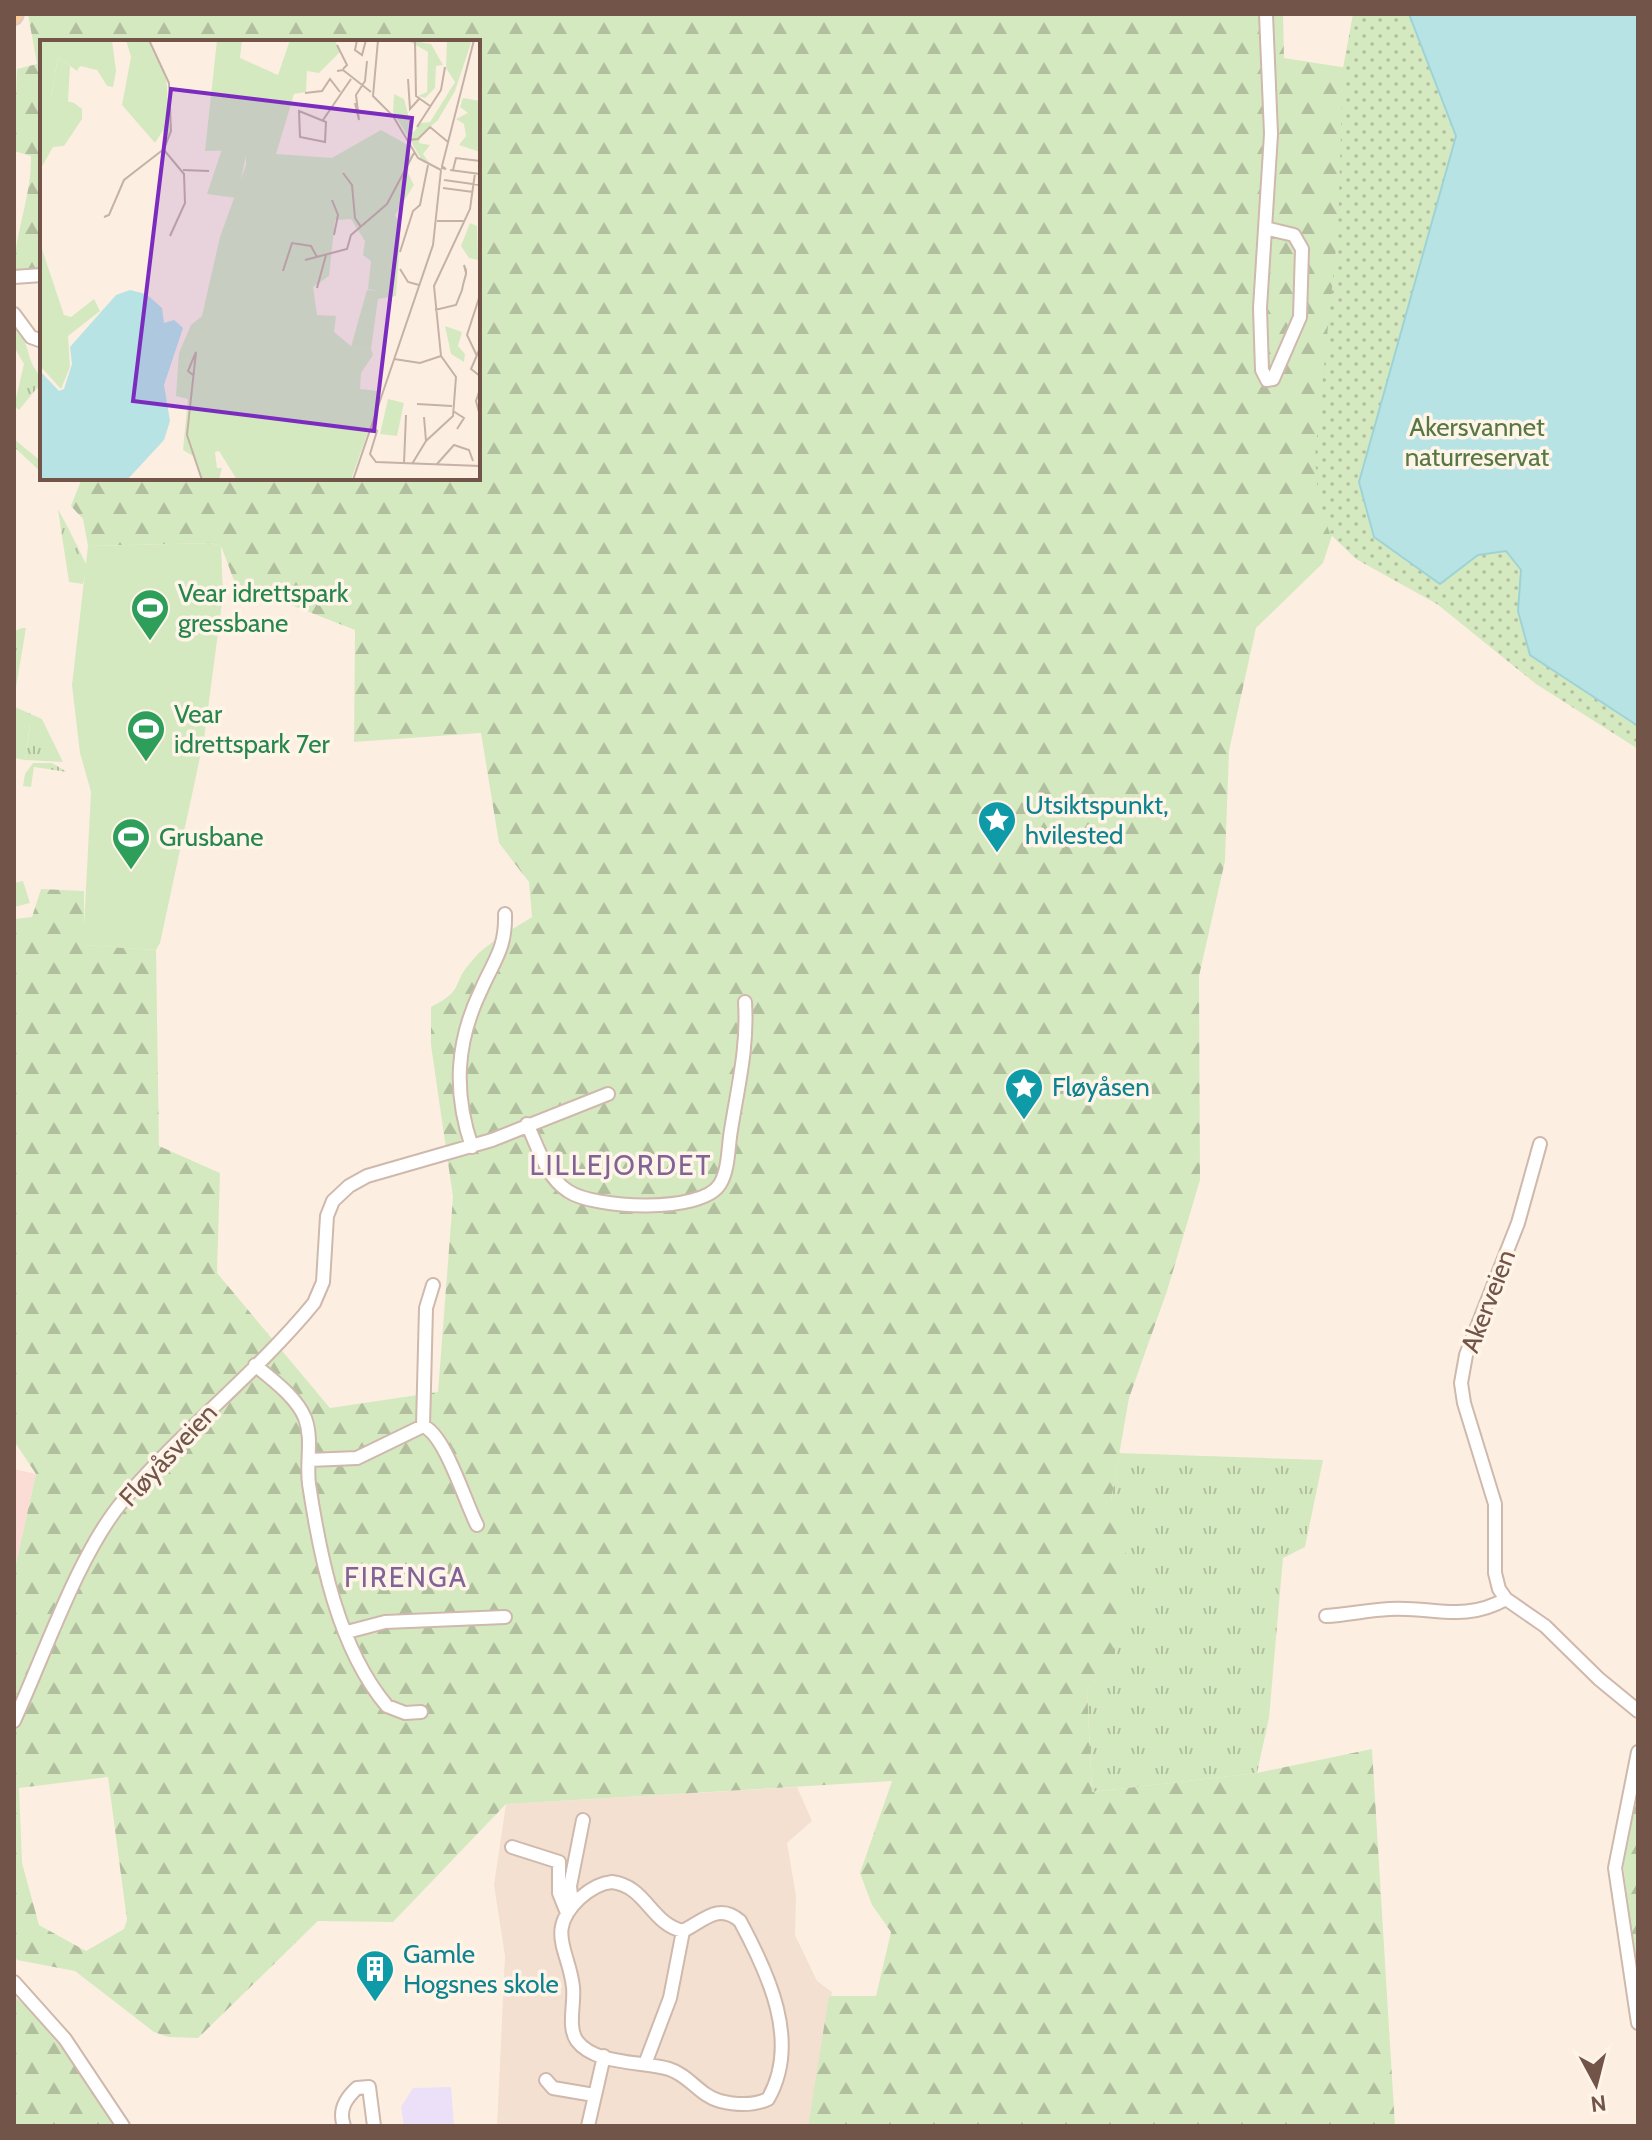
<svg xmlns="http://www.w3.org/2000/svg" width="1652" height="2140" viewBox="0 0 1652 2140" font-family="Cabin,sans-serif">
<defs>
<pattern id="grass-tufts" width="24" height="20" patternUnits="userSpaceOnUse" patternTransform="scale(2)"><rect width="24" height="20" fill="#d5e9c1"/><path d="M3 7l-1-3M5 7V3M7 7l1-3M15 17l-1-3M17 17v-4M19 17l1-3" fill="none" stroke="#b1bf9f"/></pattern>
<pattern id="forest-firs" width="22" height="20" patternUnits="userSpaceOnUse" patternTransform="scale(2)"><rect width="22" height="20" fill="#d5e9c1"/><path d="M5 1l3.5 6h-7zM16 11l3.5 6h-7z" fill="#b1bf9f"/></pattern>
<pattern id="park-dots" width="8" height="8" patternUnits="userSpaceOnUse" patternTransform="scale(2)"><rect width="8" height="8" fill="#d5e9c1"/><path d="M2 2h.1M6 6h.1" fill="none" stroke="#b1bf9f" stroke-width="1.8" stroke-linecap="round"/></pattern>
</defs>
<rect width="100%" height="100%" fill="#fcefe2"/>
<path fill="#f3e0d1" d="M797,1787L812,1821L787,1843L796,1896L795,1935L817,1981L832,1992L808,2126H497L505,1956L494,1885L506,1804Z"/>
<path fill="#fcddd6" d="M14,1469L36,1474L14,1572Z"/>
<path fill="#ecdff8" d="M451,2087L454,2126H404L401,2107L413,2088Z"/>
<path fill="url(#grass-tufts)" d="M14,317C21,331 25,341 29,355C33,371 42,372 42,392L37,388L19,410L14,406L24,364L14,347Z
M14,439L42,462V473L14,447Z
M58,510C61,513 84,559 86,564C87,569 84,579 83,584L69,582Z
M22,628H26L14,699V631Z
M15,707L42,719L63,762L25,760L30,725L15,722Z
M33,763H52L67,772L34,767L31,787L23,786L25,774Z
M1119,1453L1323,1460L1305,1547L1283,1558L1269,1718L1257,1773L1092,1792L1087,1688L1108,1670L1111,1501Z"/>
<path fill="url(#forest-firs)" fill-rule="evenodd" d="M28,14H1283L1284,58L1367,71L1350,481L1323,563L1256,628L1229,751L1225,861L1199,976L1200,1180L1167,1291L1129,1398L1111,1501L1127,1520L1124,1616L1108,1671L1087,1688L1092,1792L1257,1773L1372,1749L1395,2126H808L829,1996H876L891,1932L872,1905L860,1873L892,1781L506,1804L393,1922L318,1921L198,2038L168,2037L154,2032L75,1971L17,1960L14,1955V1572L36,1474L14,1441V919L32,917L41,889L84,891V945L156,950L159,1146L220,1173L217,1273L330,1408L438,1392L453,1197L431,1045V1007C466,989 450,986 471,962C486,943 512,930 532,917L529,882L499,843L481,733L354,742L355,630L235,583L221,546L210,543L88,546L83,519L71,506L82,478H478V42H42V272L14,273C14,233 32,196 31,156L14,151L17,69L37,64ZM108,1777L127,1920L124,1929L86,1951L39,1925L22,1863L19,1788Z
M1638,1790V1980L1622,1858Z
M14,1996L51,2028L114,2126H14Z"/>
<path fill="url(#park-dots)" d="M1353,14H1638V749L1536,684L1437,604L1356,559L1330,534L1318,499L1315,456L1338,228L1343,68Z"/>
<path fill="#d5e9c1" d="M210,543L221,546L223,595L204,739L160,943L156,950L83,945L91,792L80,753L72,685L88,546Z
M15,722L30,724L25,760L14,758Z
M23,881L30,903L14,907V883Z"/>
<path fill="#b7e3e5" stroke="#9ed3d6" stroke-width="2" d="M1409,14H1638V726L1530,655L1518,611L1521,570L1506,551L1478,555L1440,584L1374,537L1359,482L1456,136Z"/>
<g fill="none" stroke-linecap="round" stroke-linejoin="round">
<defs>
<path id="minor" d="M1265,228L1294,235L1302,249L1300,317L1273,379L1267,380L1262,370L1260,308L1271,134L1266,14
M14,277L42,275
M14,314L31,337L42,341
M527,1124C538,1147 546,1177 568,1191C594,1209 702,1214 720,1184C729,1169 728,1147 731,1130C738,1086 748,1047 745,1002
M1540,1144L1518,1223L1466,1355L1461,1383L1464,1403L1495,1504V1573L1499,1589L1506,1599L1545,1626L1599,1679L1638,1711
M472,1147C453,1092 456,1042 481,990C494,960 506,949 505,914
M255,1365C272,1380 296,1396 305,1418C313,1439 306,1462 309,1484C320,1557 338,1648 387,1706L405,1713L421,1712
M423,1426L426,1308L433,1285
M423,1426C445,1434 465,1502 477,1525
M309,1460L357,1458L423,1426
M1326,1616C1347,1615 1368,1610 1389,1609C1433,1606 1463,1623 1506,1599
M347,1632L385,1622L505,1617
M14,1721C44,1656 78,1555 122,1502C181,1431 256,1374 314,1303L323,1282L327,1216L333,1201L349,1186L367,1176L492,1140L608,1094
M1638,1752L1615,1868L1638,2023
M512,1847L559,1862V1893L567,1913
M612,1882C646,1886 651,1924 683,1931C703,1921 719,1902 740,1921C768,1973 801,2042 768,2099C753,2106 736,2105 720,2101C700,2096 689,2075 669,2069C642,2061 595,2065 577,2041C567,2027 575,2004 573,1987C569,1950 545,1931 580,1898C589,1890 600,1883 612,1882Z
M572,1905L570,1886L583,1820
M14,1982L65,2039L123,2126
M645,2064L670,1998L683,1931
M546,2080L553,2088L594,2095
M344,2126C338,2110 346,2098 357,2088L369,2087L374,2126
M588,2126L604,2056"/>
<path id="major" d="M14,16L15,14"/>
</defs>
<use href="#minor" stroke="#cfb8ac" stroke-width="16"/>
<use href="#major" stroke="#d8cfcc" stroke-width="20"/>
<use href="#minor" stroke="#fff" stroke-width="12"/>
<use href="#major" stroke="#facd9b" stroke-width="16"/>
</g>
<defs>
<symbol id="stadium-pin" viewBox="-11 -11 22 30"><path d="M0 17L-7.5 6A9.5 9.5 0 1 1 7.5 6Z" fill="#2e9e5b" stroke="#fff4e8"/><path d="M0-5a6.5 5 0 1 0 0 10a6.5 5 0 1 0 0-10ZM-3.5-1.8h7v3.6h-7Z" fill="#fff"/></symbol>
<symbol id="sight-pin" viewBox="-11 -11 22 30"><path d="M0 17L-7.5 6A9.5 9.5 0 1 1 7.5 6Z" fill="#0f9aa8" stroke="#fff4e8"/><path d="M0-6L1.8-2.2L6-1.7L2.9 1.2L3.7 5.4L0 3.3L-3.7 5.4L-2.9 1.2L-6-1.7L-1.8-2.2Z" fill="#fff"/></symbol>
<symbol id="building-pin" viewBox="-11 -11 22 30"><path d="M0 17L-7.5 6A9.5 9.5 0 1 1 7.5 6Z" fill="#0f9aa8" stroke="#fff4e8"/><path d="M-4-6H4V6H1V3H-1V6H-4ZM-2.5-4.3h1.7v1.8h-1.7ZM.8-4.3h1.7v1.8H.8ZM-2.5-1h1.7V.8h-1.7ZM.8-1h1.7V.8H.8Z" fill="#fff"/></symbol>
</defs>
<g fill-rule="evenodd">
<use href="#stadium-pin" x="128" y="586" width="44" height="60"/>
<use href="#stadium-pin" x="124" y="707" width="44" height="60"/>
<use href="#sight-pin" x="975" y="798" width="44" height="60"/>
<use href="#stadium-pin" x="109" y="815" width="44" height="60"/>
<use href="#sight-pin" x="1002" y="1065" width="44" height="60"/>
<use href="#building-pin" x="353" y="1947" width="44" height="60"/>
</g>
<g text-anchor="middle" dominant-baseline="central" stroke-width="7" stroke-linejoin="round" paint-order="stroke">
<g font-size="26" fill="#577842" stroke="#fff4e8">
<text x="1477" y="427">Akersvannet<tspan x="1477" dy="30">naturreservat</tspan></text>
</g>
<g font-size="26" fill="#27864d" stroke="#fff4e8" text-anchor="start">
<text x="178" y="593">Vear idrettspark<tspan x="178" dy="30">gressbane</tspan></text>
<text x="174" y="714">Vear<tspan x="174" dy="30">idrettspark 7er</tspan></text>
<text x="159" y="837">Grusbane</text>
</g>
<g font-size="26" fill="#0d838f" stroke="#fff4e8" text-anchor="start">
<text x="1025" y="805">Utsiktspunkt,<tspan x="1025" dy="30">hvilested</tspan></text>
<text x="1052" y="1087">Fløyåsen</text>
<text x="403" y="1954">Gamle<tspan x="403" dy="30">Hogsnes skole</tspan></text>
</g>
<g font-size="26" fill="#735449" stroke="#fff4e8">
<text transform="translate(1488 1301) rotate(-69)">Akerveien</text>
<text transform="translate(168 1455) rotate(-47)">Fløyåsveien</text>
</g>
<g font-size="28" letter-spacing="2" fill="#816497" stroke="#fff4e8">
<text x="621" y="1165">LILLEJORDET</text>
<text x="406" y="1577">FIRENGA</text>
</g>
</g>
<g transform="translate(40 40)">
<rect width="440" height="440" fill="#fcefe2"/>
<path d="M18,17L30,26L28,62L11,57ZM182,109L207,110L197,158L167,154Z" fill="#d5e9c1"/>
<path d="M0,0H72L76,31L73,47L67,46L57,30L40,26L37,31L18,17L11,57L34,63L42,69V79L24,106L13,107L0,130ZM86,0H108L126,35L130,90L125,105L123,90L115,103L82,65L91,17ZM177,0H202L200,18L238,35L250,0H295L300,12L279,33L267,31L266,52L254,54L236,114L292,118L341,90L366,104L371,115L368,133L374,145L355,175L361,186L356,256L338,259V251L328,249L331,221L323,215L325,201L311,179L295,180L289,236L273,247L277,275L296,276L294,292L312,307L331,309L333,315L321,333L320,349L337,351L336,369L311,440H197L179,411L175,412L177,428H182L179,440H162L153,416L143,410L148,359L136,356L139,313L151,285L162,276L180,197L206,125V110L165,111ZM367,0L391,4L403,25L396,26L395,48L385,58L378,56L387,52L388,12ZM407,0H432L415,51L398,80L380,96L379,103L390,105L383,114L390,124L383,122L353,72L354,54L364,59L373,93L381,83L390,82L415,42L406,28ZM423,58L440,61V112L419,105L426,96L424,84L416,79L428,73L420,67ZM430,183L437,186L438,220L429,218L421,206ZM0,203L24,275L31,277L54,259L60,271L28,296L30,327L21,349L0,326ZM405,286L422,292L418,306L425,314L424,322L411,314Z" fill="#d5e9c1"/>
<path d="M327,250L339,251L331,309L311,307ZM348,359L364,363L357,396L340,394Z" fill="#d5e9c1"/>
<path d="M90,250L106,254L122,268L124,283L134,280L143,288L124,345L130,381L124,400L87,440H0V331L19,351L24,349L32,324L30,307L76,255Z" fill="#b7e3e5"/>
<path fill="none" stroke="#c5b1a5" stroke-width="2" d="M317,0L315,10L322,15L326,0M338,0L333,56L353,76L378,118L401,130M375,0L376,56L390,66M297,5L307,25L303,29M297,31L303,30L331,52M368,39L370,69L379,59M265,53L282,51L290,39L300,52M315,63L319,80L316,55L325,41L327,21M259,71L286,82L285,102L260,97ZM283,80L311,39M377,87L401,50L405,27M367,100L378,99L390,87L408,102M124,110L144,134L145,163L130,196M401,128L406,129L402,126L434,0M143,130L169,131M410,130L440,134M413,130L416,118L440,121M303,133L312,145L315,178L321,187M404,140L440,145M403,148L433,152M292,160L298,175L294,195M64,177L69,175L84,140L124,109L131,91L129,43L109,0M397,181H424M360,212L373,171L380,165L388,125M265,220L307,209L311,195L347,164L374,113M360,229L368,242L379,245M243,231L252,203L271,206L277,217M277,248L286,215M395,270L416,265L422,250L423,245L426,234V230L424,225L426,233M440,308L431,329L440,336M401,316L394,246L430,169L435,133M437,316L427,295L440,255M354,319L380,323L401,316L416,337L413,376L386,401L372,424M153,335L148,331L156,312L147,395L162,440M440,349L436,361L440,376M377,364L412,366M413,371L424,378L417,389M384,377L386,401M333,386L337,391L330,414L336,422L440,426M364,423L366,375M397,424L414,405L429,410L433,421M313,440L393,205L401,130"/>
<path fill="#7b2cbf" fill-opacity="0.15" stroke="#7b2cbf" stroke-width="4" d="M131,49L372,78L334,391L93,361Z"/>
<rect width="440" height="440" fill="none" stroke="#735449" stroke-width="4"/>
</g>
<rect width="1652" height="2140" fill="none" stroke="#735449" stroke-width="32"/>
<g transform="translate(1596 2084) rotate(173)" stroke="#fff4e8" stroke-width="6" paint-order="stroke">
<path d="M0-6L14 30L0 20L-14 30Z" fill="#735449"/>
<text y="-12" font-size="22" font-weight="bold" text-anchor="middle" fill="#735449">N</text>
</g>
</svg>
